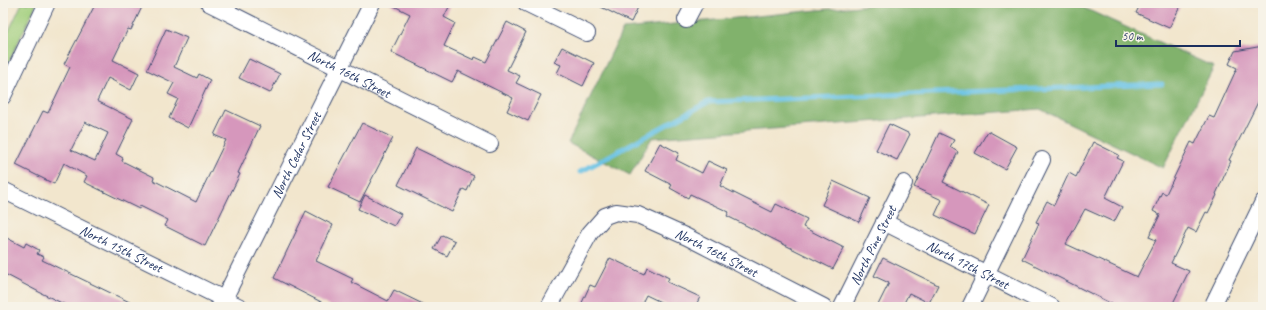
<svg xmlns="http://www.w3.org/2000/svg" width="1266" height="310" viewBox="0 0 1266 310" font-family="Caveat,sans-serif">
<rect width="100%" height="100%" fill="#f7f3e8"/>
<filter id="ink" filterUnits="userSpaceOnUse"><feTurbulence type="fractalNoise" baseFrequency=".025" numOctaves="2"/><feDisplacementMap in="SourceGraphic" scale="8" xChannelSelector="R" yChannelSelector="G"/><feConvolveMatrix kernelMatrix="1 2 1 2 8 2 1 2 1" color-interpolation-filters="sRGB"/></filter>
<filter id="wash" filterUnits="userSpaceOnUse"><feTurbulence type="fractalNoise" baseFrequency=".012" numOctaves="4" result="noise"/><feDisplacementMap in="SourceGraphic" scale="16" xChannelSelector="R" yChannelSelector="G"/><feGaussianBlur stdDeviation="0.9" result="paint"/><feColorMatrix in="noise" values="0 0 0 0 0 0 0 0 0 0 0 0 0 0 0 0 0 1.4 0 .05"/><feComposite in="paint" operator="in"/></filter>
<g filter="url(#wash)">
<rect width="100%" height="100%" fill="#f2e6cd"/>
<path fill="#a2cf7d" stroke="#5e7f6e" d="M22,3H37L3,74V43Z"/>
<path fill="#81b26c" stroke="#4e7065" d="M890,3H1073L1214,67L1163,168L1040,109L652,138L630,175L568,143L623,29Z"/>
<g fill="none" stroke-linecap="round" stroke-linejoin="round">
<path stroke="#67c2e5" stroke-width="5" d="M580,172L708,102L1162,84"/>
</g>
<g id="blocks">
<path fill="#d697bc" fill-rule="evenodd" d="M96,3H134L142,7L131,30L128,29L113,60L139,73L131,90L108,78L97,101L133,119L116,154L123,158L122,161L154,177L153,180L196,202L226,140L214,135L226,110L260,126L238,173L240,174L205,246L165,226L168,220L140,206L139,209L84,182L87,176L64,163L54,184L16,165L43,111L48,113L70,67L64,64ZM85,122L108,133L95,161L71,150Z
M388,3H451L444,17L455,23L444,46L474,60L475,57L486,62L507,22L526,32L507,70L520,76L516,83L541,95L528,121L507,111L513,98L458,71L452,82L391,52L410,14Z
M593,3H640L631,22Z
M1141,3H1182L1169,28L1136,13Z
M166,29L187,38L174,67L197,78L199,74L210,80L188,128L169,118L178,99L168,94L174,83L147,70Z
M1263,46V92L1229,160L1231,161L1216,194L1217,195L1208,213L1206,212L1196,232L1188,228L1171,263L1189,271L1171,307H1118L1022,259L1039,223L1036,222L1047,201L1054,205L1069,173L1076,177L1093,142L1119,155L1117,158L1123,161L1105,198L1122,207L1114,222L1085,209L1066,244L1137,277L1156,240L1149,237L1160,215L1153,211L1162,192L1166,194L1191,142L1195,144L1209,116L1214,118L1237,68L1229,64L1235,51Z
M562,47L594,63L583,86L557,73L561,65L554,62Z
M249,59L280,74L270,93L239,78Z
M362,123L393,138L360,202L328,187Z
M889,124L910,134L897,160L876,150Z
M988,131L1017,147L1005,169L975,153Z
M939,133L954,140L950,147L958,152L943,182L989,205L975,234L935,215L942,200L914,187Z
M660,143L679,153L676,160L702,173L708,161L727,170L720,186L772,212L776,204L807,219L803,227L844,248L833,269L727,216L729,212L690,194L688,198L670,188L672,185L645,171Z
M416,148L474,176L467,191L463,189L452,212L398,185Z
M833,181L870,198L859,222L822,205Z
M365,195L401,214L394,226L358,209Z
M306,211L333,225L316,261L353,279L351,282L388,301L394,290L429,307H331L274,278Z
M442,235L455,241L447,256L434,249Z
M3,236L24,247L26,243L39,250L37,254L44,257L42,260L140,307H70L39,292L3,273Z
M610,258L644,274L647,267L669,278L667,282L700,297L695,307H671L646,295L640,307H580L590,285L595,287Z
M883,258L938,285L929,303L909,293L902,307H877L889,283L874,276Z"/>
</g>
</g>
<g filter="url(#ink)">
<use href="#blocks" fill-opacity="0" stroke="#3b4a6f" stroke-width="1"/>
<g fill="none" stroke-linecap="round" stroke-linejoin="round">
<defs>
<g id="minor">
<path id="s1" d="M209,3L490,144"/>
<path d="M526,3L587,33"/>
<path d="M686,20L695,3"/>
<path d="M3,96L47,3"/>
<path id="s2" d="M3,190L240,307"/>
<path id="s3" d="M884,222L1052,307"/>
<path id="s4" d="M220,307L372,3"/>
<path id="s5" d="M549,307L590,233L605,216L616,212L638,215L687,237L824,307"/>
<path id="s6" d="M842,307L904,183"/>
<path d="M970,307L1042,160"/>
<path d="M1212,307L1263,202"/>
</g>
</defs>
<use href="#minor" stroke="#3b4a6f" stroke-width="18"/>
<use href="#minor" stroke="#fff" stroke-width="16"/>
</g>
</g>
<g text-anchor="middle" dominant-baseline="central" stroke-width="3" stroke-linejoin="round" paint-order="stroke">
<g font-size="14" fill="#1b2f5e" stroke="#f7f3e8">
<text stroke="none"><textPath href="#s1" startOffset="157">North 16th Street</textPath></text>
<text stroke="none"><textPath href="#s4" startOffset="170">North Cedar Street</textPath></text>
<text stroke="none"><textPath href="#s6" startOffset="69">North Pine Street</textPath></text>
<text stroke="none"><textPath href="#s2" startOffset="132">North 15th Street</textPath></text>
<text stroke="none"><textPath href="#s5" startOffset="228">North 16th Street</textPath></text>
<text stroke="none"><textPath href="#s3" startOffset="94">North 17th Street</textPath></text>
</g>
</g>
<rect width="1266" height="310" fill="none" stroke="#f7f3e8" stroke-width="16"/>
<path d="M1116 40v6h124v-6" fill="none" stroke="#1b2f5e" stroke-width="2"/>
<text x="1122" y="40" font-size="12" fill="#1b2f5e" stroke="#f7f3e8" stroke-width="3" paint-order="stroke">50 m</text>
</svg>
